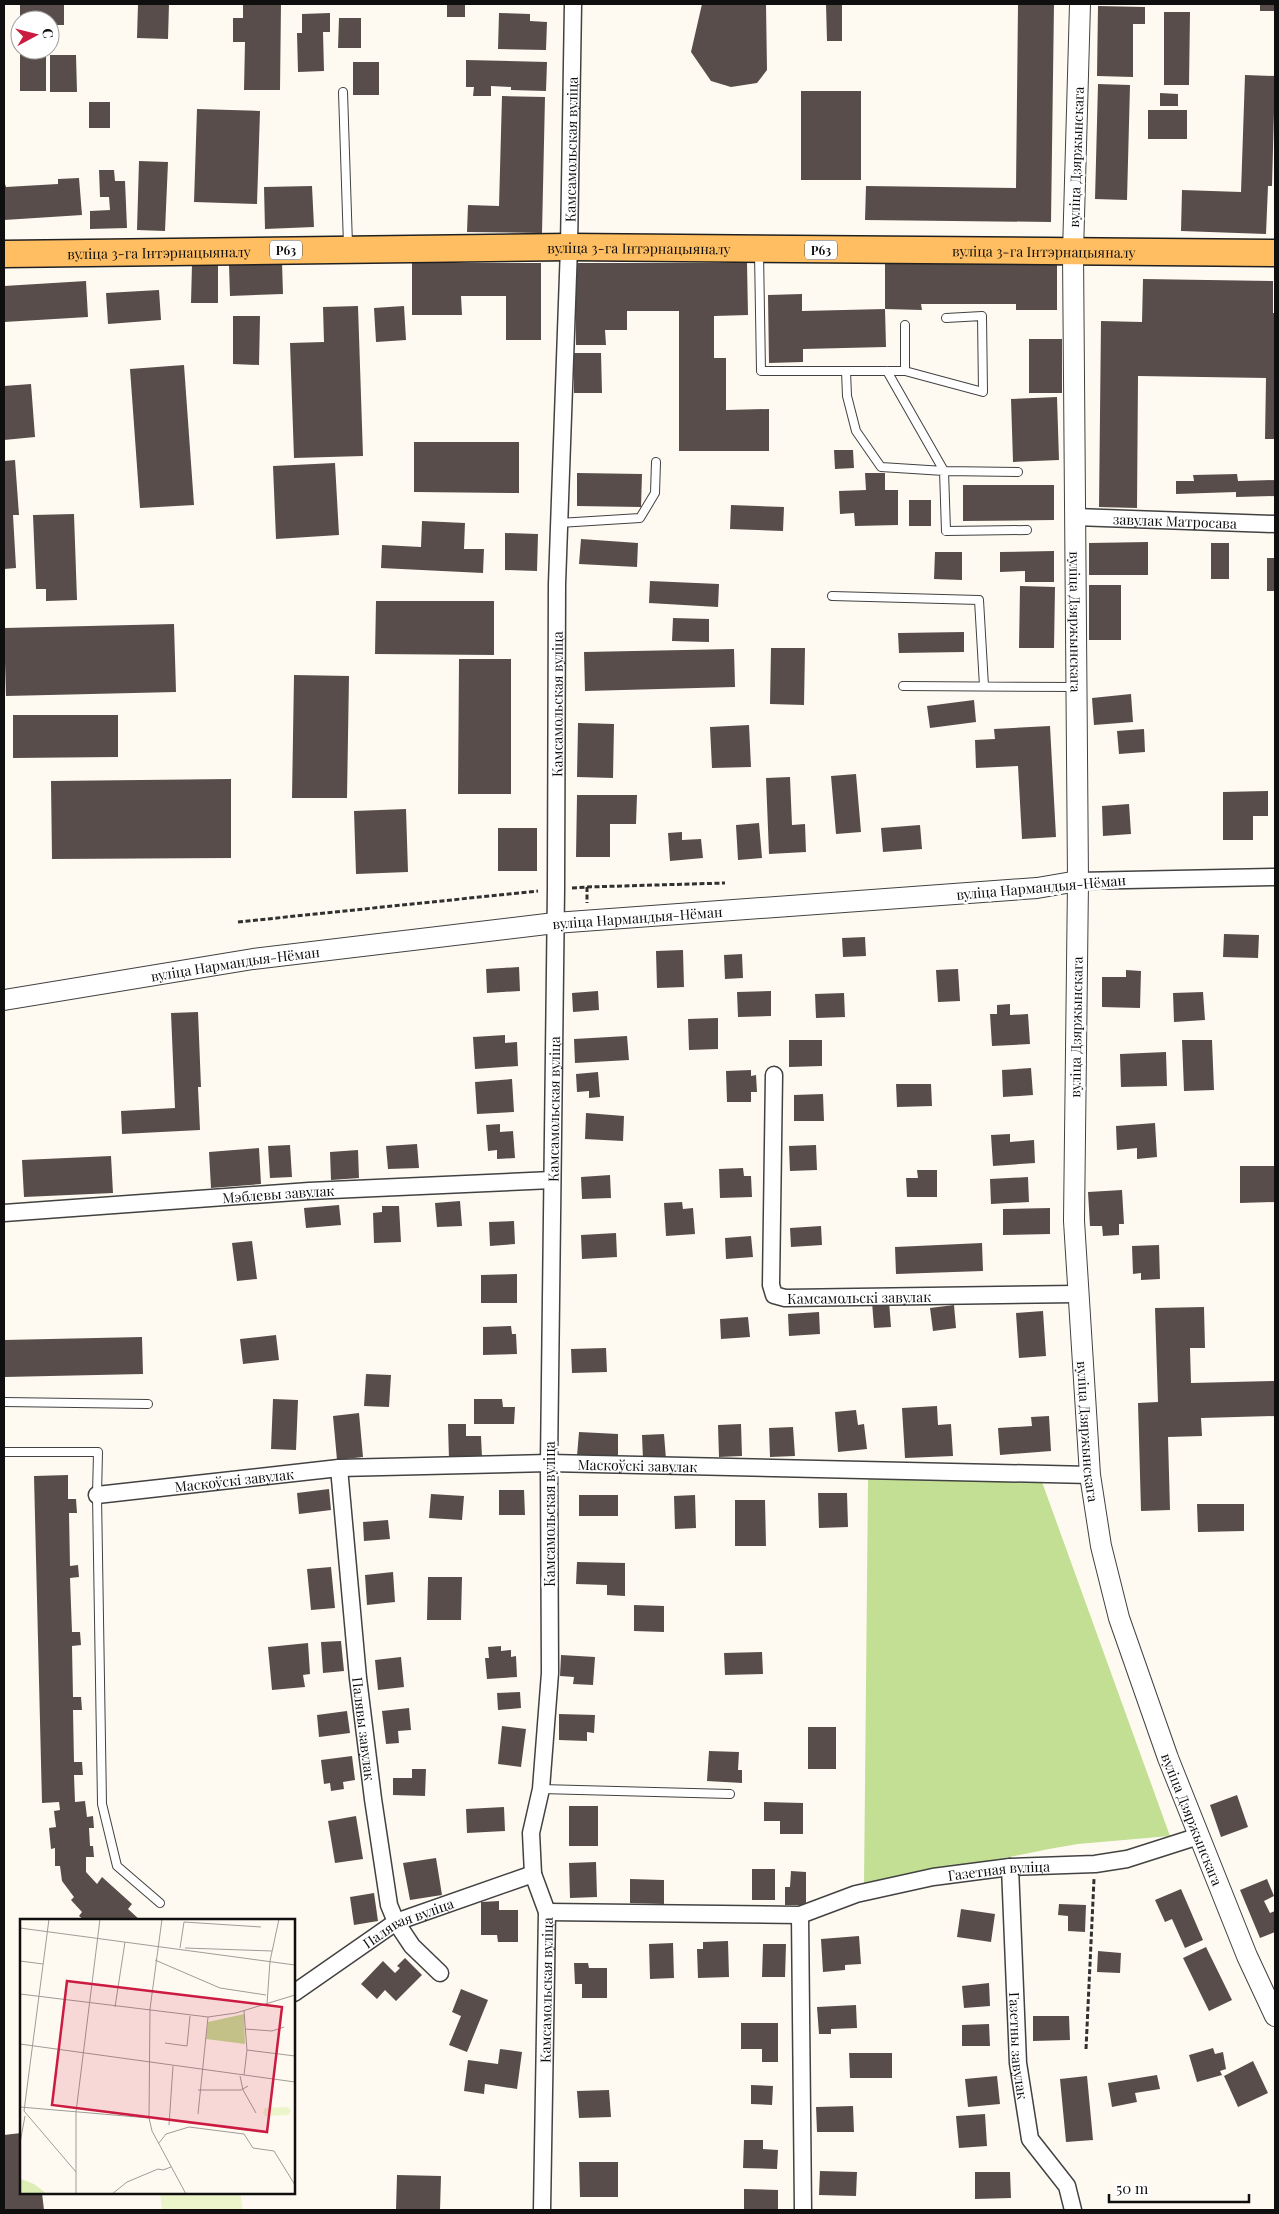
<svg xmlns="http://www.w3.org/2000/svg" width="1279" height="2214" viewBox="0 0 1279 2214" font-family="'Playfair Display',serif">
<rect width="100%" height="100%" fill="#fffaf1"/>
<path fill="#c2df94" d="M868,1479L1042,1482L1170,1836L1078,1844L1049,1849L864,1887Z"/>
<path fill="#ecf4c9" d="M160,2193H240L243,2210H162Z"/>
<path fill="#584d4a" d="M20,4H64V25H50V20H20Z
M138,4H169L168,39L137,38Z
M243,4H281L280,90H244L245,42H233V18H243Z
M447,4H465V17H447Z
M702,4H766L767,70L757,83L731,87L711,81L691,52Z
M826,4H842V41H827Z
M1018,4H1054L1051,222L865,220L866,186L1016,188Z
M1260,4H1275V11H1260Z
M1098,6L1145,7V24H1133V77L1097,76Z
M1164,12H1190L1189,85H1164Z
M330,13V32H323L324,71L298,72L297,33H302V14Z
M499,13L530,14V21L547,22L546,50L498,49Z
M339,18H361V48H338Z
M20,50H46V91H20Z
M50,55H76L77,92H50Z
M466,60L547,62L546,91L511,90V87L491,86V96H473L474,87H466Z
M353,62H379V95H353Z
M1245,75L1275,76L1272,186H1268L1266,234L1181,231L1182,190L1241,192Z
M1098,84L1130,85L1127,200L1095,199Z
M801,91H861V180H801Z
M1160,93L1178,94V106H1160Z
M502,96L545,97L542,233L467,232L468,205L499,206Z
M89,102H110V128H89Z
M197,109L260,111L257,204L194,202Z
M1148,110H1187V139H1148Z
M139,161L168,162L165,231L137,230Z
M99,170H114L115,181H125L127,228L90,229V211L110,210L109,197H100Z
M79,178L82,215L4,220V181L6,187L58,184V179Z
M312,186L314,227L265,229L264,187Z
M885,260H1057V310H1016V304H921L922,310L885,309Z
M282,262L283,294L230,296L229,265Z
M412,263H541V340H506V296H461L462,315H412Z
M575,263H747L748,315L714,316V358H726V410L769,409V451H679V311H627V330H605L606,345H576Z
M192,264H218V303H191Z
M1143,279L1273,281V313H1275V439H1265L1266,378L1138,376L1137,508L1099,507L1101,321L1142,322Z
M86,281L88,317L4,322V286Z
M159,290L161,320L108,324L106,293Z
M802,294V311L885,309L886,347L803,349V362L769,363L768,295Z
M358,306L363,456L294,458L290,343L324,342L323,307Z
M404,306L406,340L376,342L374,308Z
M233,316H260L259,365L233,364Z
M1029,339H1062V393H1029Z
M574,353H601L602,393H574Z
M184,365L194,505L140,508L130,369Z
M31,384L35,437L4,440V386Z
M1057,397L1059,460L1013,462L1011,399Z
M414,442H519V493L414,492Z
M834,450H853L854,468L835,469Z
M15,460L19,515H13L16,568L4,569V461Z
M335,463L339,535L276,539L273,466Z
M577,473L642,474L641,507L577,506Z
M865,473H885V490H898V525L855,526L854,513L840,514L839,491L866,490Z
M1237,474L1238,481L1275,480V496L1236,497V492L1176,494V481H1194L1193,475Z
M963,485H1054V520L963,521Z
M909,500H931V526H909Z
M731,505L784,507L783,531L730,529Z
M74,514L77,600L46,601V589H36L33,515Z
M422,521L465,523L464,549H484L483,573L381,568L382,545L421,547Z
M505,533L538,534L537,571L505,570Z
M581,539L638,543L637,567L579,564Z
M1148,542V575H1089V543Z
M1211,543H1229V579H1211Z
M1054,551V582H1025V571L1000,572V552Z
M935,552H962V580L934,579Z
M1267,558H1275V591H1267Z
M650,581L719,584L718,607L649,603Z
M1089,585H1121V640H1089Z
M1020,586L1055,587L1054,648H1019Z
M376,601H494V655L375,654Z
M673,618L709,619V642L672,641Z
M174,624L176,692L6,696L4,628Z
M964,632V652L899,653L898,633Z
M771,648H805L804,705L770,704Z
M734,649L735,687L585,691L584,652Z
M459,659H511V794H458Z
M294,675L349,676L347,798H292Z
M1131,694L1133,722L1094,725L1092,698Z
M974,700L976,722L930,728L927,706Z
M13,715H118V757L13,758Z
M578,723L614,724L613,778L577,777Z
M749,725L751,767L712,768L710,727Z
M1050,726L1056,837L1022,839L1018,766L976,768L975,740L995,739L994,729Z
M1144,729L1145,752L1119,754L1117,731Z
M856,774L861,832L836,834L831,776Z
M790,777L792,825L805,824L806,852L769,854L766,778Z
M231,779V858L52,859L51,781Z
M1268,791V816H1253V840H1223V792Z
M577,795H637L636,824H610V857H576Z
M1129,804L1131,834L1103,836L1102,806Z
M406,809L408,872L356,874L354,811Z
M759,823L762,858L738,860L736,825Z
M920,825L922,849L883,852L881,828Z
M498,828H537V871H498Z
M682,832V840L701,839L703,858L670,861L668,833Z
M1224,934L1259,935L1258,958L1223,957Z
M865,937L866,956L843,957L842,938Z
M683,950L684,987L657,988L656,951Z
M742,954L743,978L725,979L724,955Z
M519,967L520,991L487,993L486,969Z
M958,969L960,1001L938,1002L936,970Z
M1126,970L1141,971L1140,1008L1102,1007V977H1126Z
M598,991L599,1010L573,1012L572,993Z
M771,991V1016L738,1017L737,992Z
M1203,992L1205,1020L1174,1022L1173,993Z
M844,993L845,1017L816,1018L815,994Z
M1010,1004V1015L1028,1014L1030,1044L992,1046L990,1014H997V1005Z
M198,1012L201,1087H198L200,1130L122,1134L121,1111L175,1108L171,1013Z
M718,1018V1049L689,1050L688,1019Z
M505,1035V1043L517,1042L518,1066L475,1069L473,1037Z
M627,1036L629,1060L575,1063L574,1039Z
M789,1040H822V1066L789,1067Z
M1182,1040H1212L1214,1090L1184,1091Z
M1166,1052L1167,1086L1121,1087L1120,1054Z
M1031,1068L1033,1095L1003,1097L1002,1070Z
M751,1070V1076L756,1075L757,1092H751V1102H727L726,1071Z
M598,1072L600,1097L589,1098V1091L577,1092L576,1074Z
M512,1079L514,1112L477,1114L475,1082Z
M896,1084H931L932,1106L897,1107Z
M823,1094L824,1121H794V1095Z
M586,1113L624,1116L623,1141L585,1139Z
M1155,1123L1157,1157L1137,1159V1148L1117,1150L1116,1126Z
M500,1124V1132L513,1131L515,1158L497,1159V1150L488,1151L486,1125Z
M1010,1134V1142L1034,1140L1035,1163L993,1166L991,1135Z
M417,1144L419,1168L388,1169L386,1146Z
M290,1145L292,1177L270,1178L268,1146Z
M816,1145L817,1170L790,1171L789,1146Z
M259,1148L261,1184L211,1188L209,1152Z
M358,1150L359,1178L331,1180L330,1152Z
M111,1156L113,1193L24,1197L22,1160Z
M1240,1166H1275V1202L1240,1203Z
M743,1168L744,1176H751L752,1197L720,1198L719,1169Z
M917,1170H937V1197H907L906,1178H918Z
M610,1175L611,1198L582,1199L581,1177Z
M1028,1177L1029,1202L991,1204L990,1179Z
M1122,1190L1124,1224H1119V1235L1103,1236L1102,1226H1090L1088,1192Z
M460,1201L462,1226L437,1227L435,1203Z
M682,1202L683,1209L693,1208L695,1234L666,1236L664,1203Z
M339,1205L341,1225L306,1228L304,1208Z
M382,1206H399L401,1242L374,1243L373,1213L382,1212Z
M1050,1208V1234L1003,1235V1209Z
M514,1221L515,1244L490,1246L489,1222Z
M821,1226L822,1245L791,1247L790,1228Z
M616,1233L617,1257L582,1259L581,1235Z
M751,1236L753,1257L726,1259L725,1238Z
M252,1241L257,1279L237,1281L232,1243Z
M982,1243L983,1271L896,1274L895,1247Z
M1159,1245L1160,1279L1141,1280V1273L1133,1274L1132,1246Z
M517,1274V1303H481V1275Z
M889,1301L891,1327L874,1328L872,1302Z
M954,1305L956,1328L933,1331L930,1308Z
M1204,1307L1205,1348H1190L1191,1383L1275,1381V1416L1201,1418L1202,1436L1168,1437L1170,1510L1141,1511L1138,1403L1158,1402L1155,1308Z
M1043,1311L1046,1356L1019,1358L1016,1313Z
M819,1312L820,1334L789,1336L788,1314Z
M748,1317L750,1337L721,1339L720,1319Z
M511,1326L512,1334H516L517,1354L483,1355V1327Z
M276,1335L279,1360L243,1364L240,1339Z
M142,1337L143,1374L4,1377V1340Z
M606,1348L607,1372L572,1373L571,1349Z
M366,1374L391,1375L389,1407L364,1406Z
M273,1399L298,1400L296,1450L271,1449Z
M474,1399H502L503,1407H515L514,1424H474Z
M937,1406L938,1425L951,1424L953,1456L905,1458L902,1408Z
M856,1410L858,1425L864,1424L867,1449L838,1452L835,1412Z
M359,1413L363,1457L337,1460L333,1416Z
M1049,1416L1051,1451L1000,1455L998,1428L1032,1426L1031,1417Z
M448,1424H466V1436H481L482,1458L449,1459Z
M741,1424L742,1456L719,1457L718,1425Z
M793,1427L795,1456L770,1457L769,1428Z
M579,1432L618,1434V1458L577,1456Z
M664,1434L666,1459L643,1460L642,1435Z
M68,1475V1499H76L77,1513H69L70,1566L78,1565L79,1577L70,1578L72,1632H80L81,1645L72,1646L73,1697H81L82,1710H73L74,1762H82L83,1775H74L75,1802L85,1801L87,1817L93,1816L94,1828H89L90,1846H93L94,1857H86V1872L97,1884L102,1877L132,1904L128,1909L140,1920H84L79,1916L82,1912L71,1900L74,1897L62,1881L60,1866H55V1848L51,1849L49,1828L56,1827L54,1811L60,1810L59,1802L42,1803L34,1476Z
M329,1489L331,1510L299,1514L297,1493Z
M499,1490H524L525,1515H499Z
M818,1493H847L848,1527L819,1528Z
M431,1494L464,1496L462,1520L429,1518Z
M579,1495H618V1516H579Z
M695,1495L696,1528L675,1529L674,1496Z
M735,1500H765L766,1546H735Z
M1197,1504H1244V1531L1198,1532Z
M388,1520L390,1539L364,1541L363,1522Z
M577,1562L625,1563V1596L607,1595V1585L576,1584Z
M331,1567L335,1608L311,1610L307,1569Z
M393,1572L395,1602L367,1605L365,1575Z
M428,1577H462L461,1620H427Z
M634,1605L664,1606V1632L634,1631Z
M341,1641L344,1671L323,1673L321,1642Z
M308,1643L310,1674L303,1675L305,1687L272,1690L268,1647Z
M501,1646V1651L511,1650V1657L516,1656L517,1677L487,1679L485,1658H489L488,1647Z
M762,1652L763,1674L725,1675L724,1653Z
M561,1655L595,1657L593,1685L573,1684L574,1677L560,1676Z
M401,1657L404,1687L378,1690L375,1660Z
M520,1692L521,1708L498,1710L497,1693Z
M409,1708L411,1730L398,1731L399,1743L386,1744L382,1711Z
M347,1711L350,1733L319,1737L317,1715Z
M559,1714L595,1715L594,1733L587,1732V1741L559,1740Z
M502,1726L526,1729L521,1767L498,1764Z
M808,1727H836V1769H808Z
M709,1751L739,1752L738,1770H742V1783L707,1781Z
M352,1756L355,1780L343,1782L344,1789L331,1791L330,1783L324,1784L321,1760Z
M412,1769H426L425,1796L393,1795V1778H412Z
M1237,1795L1248,1827L1221,1837L1210,1805Z
M764,1802L803,1803V1834H780V1821H764Z
M569,1806H598V1846H569Z
M504,1807L505,1831L467,1833L466,1809Z
M356,1816L363,1859L335,1863L328,1821Z
M436,1858L442,1895L410,1900L403,1863Z
M596,1862L597,1897L570,1898L569,1863Z
M752,1869H775V1900H752Z
M791,1871L806,1872V1905H785V1887H790Z
M630,1879L664,1880V1904L630,1903Z
M1267,1879L1274,1896L1264,1901L1270,1913L1275,1911V1932L1260,1938L1240,1890Z
M1181,1889L1203,1940L1185,1948L1172,1919L1165,1922L1155,1900Z
M374,1893L378,1921L354,1925L350,1897Z
M499,1901V1910H518V1942H498L497,1935H481V1902Z
M1059,1904L1086,1905L1085,1932L1068,1931V1916L1058,1915Z
M961,1909L995,1914L991,1942L957,1937Z
M859,1936L861,1964L845,1965V1970L823,1972L821,1939Z
M728,1941L729,1977L698,1978L697,1949H703V1942Z
M673,1943L674,1978L650,1979L649,1944Z
M763,1944H786L785,1977H762Z
M1206,1947L1232,2000L1209,2011L1183,1958Z
M1098,1951L1121,1953L1120,1973L1097,1972Z
M405,1958L422,1975L396,2001L385,1990L377,1999L361,1984L383,1961L395,1973L400,1968L397,1966Z
M574,1963H588L589,1968H607V1998H582V1984H575Z
M989,1983L990,2006L964,2008L962,1986Z
M461,1989L488,2000L467,2052L449,2045L461,2016L452,2012Z
M856,2005L857,2028L831,2029V2034H819L817,2007Z
M1033,2016H1069L1070,2040L1033,2041Z
M741,2023H778V2062H762V2049H741Z
M989,2024L990,2046H962V2025Z
M1213,2048L1215,2054L1223,2052L1226,2069L1220,2071L1222,2075L1197,2082L1189,2055Z
M500,2049L522,2052L517,2089L485,2084L484,2094L464,2091L468,2060L498,2064Z
M849,2053H892V2078H850Z
M1253,2061L1268,2093L1238,2107L1224,2076Z
M1157,2075L1160,2089L1135,2093L1137,2102L1112,2107L1108,2083Z
M997,2076L1000,2104L968,2107L965,2079Z
M1087,2076L1093,2140L1066,2142L1060,2079Z
M751,2085L773,2086L772,2105L751,2104Z
M609,2090L611,2117L579,2118L577,2091Z
M853,2106L854,2132H817L816,2107Z
M985,2114L987,2146L959,2148L956,2116Z
M21,2133V2193H42L44,2210H4V2135Z
M744,2140H763V2149L778,2150L777,2169L743,2168Z
M579,2162H618V2197H580Z
M820,2171L857,2172L856,2196L819,2195Z
M975,2172H1010L1011,2198L975,2199Z
M397,2175L441,2176L440,2210H396Z
M744,2189L778,2190V2210H744Z"/>
<g fill="none" stroke-linecap="round" stroke-linejoin="round">
<defs>
<path id="service" d="M343,92L348,245
M759,253L761,371H905V325
M846,371L847,396L856,431L881,467L944,471L946,531L1027,530
M887,371L944,471L1018,472
M905,371L983,392L982,316L946,318
M559,523L640,518L655,493L656,462
M832,596L979,600L984,686
M903,686L1076,687
M4,1402L148,1404
M4,1452H98L97,1495L102,1804L117,1866L160,1903
M541,1789L730,1794"/>
<g id="minor">
<path id="s1" d="M1075,517L1275,524"/>
<path d="M1078,881L1275,877"/>
<path id="s2" d="M774,1075L771,1285L774,1295L785,1298L1077,1294"/>
<path id="s3" d="M4,1213L309,1191L552,1180"/>
<path id="s4" d="M339,1468L358,1678L373,1799L389,1905L396,1922L412,1946L440,1973"/>
<path id="s5" d="M97,1495L339,1468L549,1463L1090,1475"/>
<path id="s6" d="M1010,1867L1018,2063L1030,2139L1067,2186L1073,2210"/>
<path id="s7" d="M547,1912L800,1915L856,1894L933,1877L1010,1867L1095,1864L1127,1859L1199,1836"/>
<path d="M800,1915L803,2210"/>
<path id="s8" d="M294,1993L396,1922L533,1874"/>
<path id="s9" d="M542,2210L547,1912L533,1874L531,1833L541,1789L550,1673L549,1463L556,889L557,584L569,247L573,4"/>
</g>
<g id="tertiary">
<path id="s10" d="M1080,4L1073,252L1078,881L1074,1221L1090,1475L1101,1546L1119,1618L1168,1758L1247,1956L1275,2016"/>
<path id="s11" d="M4,1000L253,959L555,923L1037,888L1078,881"/>
</g>
<g id="primary">
<path id="s12" d="M4,254L569,247L1275,253"/>
</g>
</defs>
<use href="#service" stroke="#424242" stroke-width="10"/>
<use href="#minor" stroke="#424242" stroke-width="19"/>
<use href="#tertiary" stroke="#424242" stroke-width="22"/>
<use href="#primary" stroke="#202020" stroke-width="29"/>
<path stroke="#313131" stroke-width="3" stroke-dasharray="5 2.5" stroke-linecap="butt" d="M587,887L725,883
M572,888L587,887V903
M238,922L538,891
M1086,2049L1094,1879"/>
<use href="#service" stroke="#fff" stroke-width="8"/>
<use href="#minor" stroke="#fff" stroke-width="16"/>
<use href="#tertiary" stroke="#fff" stroke-width="20"/>
<use href="#primary" stroke="#ffbe61" stroke-width="26"/>
</g>
<g text-anchor="middle" dominant-baseline="central" stroke-width="5" stroke-linejoin="round" paint-order="stroke">
<g fill="#fff" stroke="#575757" stroke-width="1">
<rect x="270" y="240.5" width="32" height="19" rx="4"/>
<rect x="805" y="240.5" width="32" height="19" rx="4"/>
</g>
<g font-size="12" font-weight="bold" fill="#0f0f0f">
<text x="286" y="250">Р63</text>
<text x="821" y="250">Р63</text>
</g>
<g font-size="14" fill="#0f0f0f" stroke="#fff">
<text stroke="none"><textPath href="#s9" startOffset="2065">Камсамольская вуліца</textPath></text>
<text transform="translate(1076 157) rotate(-88)">вуліца Дзяржынскага</text>
<text stroke="none"><textPath href="#s12" startOffset="635">вуліца 3-га Інтэрнацыяналу</textPath></text>
<text stroke="none"><textPath href="#s12" startOffset="155">вуліца 3-га Інтэрнацыяналу</textPath></text>
<text stroke="none"><textPath href="#s12" startOffset="1040">вуліца 3-га Інтэрнацыяналу</textPath></text>
<text stroke="none"><textPath href="#s1" startOffset="100">завулак Матросава</textPath></text>
<text stroke="none"><textPath href="#s10" startOffset="618">вуліца Дзяржынскага</textPath></text>
<text stroke="none"><textPath href="#s9" startOffset="1510">Камсамольская вуліца</textPath></text>
<text transform="translate(1041 887) rotate(-5)">вуліца Нармандыя-Нёман</text>
<text stroke="none"><textPath href="#s11" startOffset="639">вуліца Нармандыя-Нёман</textPath></text>
<text stroke="none"><textPath href="#s11" startOffset="234">вуліца Нармандыя-Нёман</textPath></text>
<text transform="translate(1076 1027) rotate(-89)">вуліца Дзяржынскага</text>
<text stroke="none"><textPath href="#s9" startOffset="1105">Камсамольская вуліца</textPath></text>
<text stroke="none"><textPath href="#s3" startOffset="275">Мэблевы завулак</textPath></text>
<text stroke="none"><textPath href="#s2" startOffset="306">Камсамольскі завулак</textPath></text>
<text stroke="none"><textPath href="#s10" startOffset="1428">вуліца Дзяржынскага</textPath></text>
<text stroke="none"><textPath href="#s5" startOffset="542">Маскоўскі завулак</textPath></text>
<text stroke="none"><textPath href="#s5" startOffset="138">Маскоўскі завулак</textPath></text>
<text transform="translate(549 1514) rotate(-90)">Камсамольская вуліца</text>
<text stroke="none"><textPath href="#s4" startOffset="262">Палявы завулак</textPath></text>
<text stroke="none"><textPath href="#s10" startOffset="1832">вуліца Дзяржынскага</textPath></text>
<text stroke="none"><textPath href="#s7" startOffset="458">Газетная вуліца</textPath></text>
<text stroke="none"><textPath href="#s8" startOffset="135">Палявая вуліца</textPath></text>
<text stroke="none"><textPath href="#s9" startOffset="220">Камсамольская вуліца</textPath></text>
<text stroke="none"><textPath href="#s6" startOffset="179">Газетны завулак</textPath></text>
</g>
</g>
<g transform="translate(20 1919)">
<rect width="275" height="275" fill="#fffaf1"/>
<path d="M1,260L14,265L27,275H0Z" fill="#dcedb6"/>
<path d="M224,95L225,125L186,120L188,103Z" fill="#c2df94"/>
<path d="M268,188L271,192L268,196L245,197L243,194L245,189Z" fill="#ecf4c9"/>
<path fill="none" stroke="#9f9c97" stroke-width="1" d="M29,0L4,192L56,253M142,0L130,90L129,199L132,212L166,275M0,9L275,46M160,29L164,3L241,8M165,29L252,32M135,41L200,69L246,76M0,42L23,45M0,75L188,98L216,94L275,76M247,85L250,42L259,0M95,88L105,23M225,110L252,112L264,108M145,124L167,127L170,97M0,125L275,163M227,131L275,137M224,156L227,131L224,92M220,157L223,171L236,194M178,171H221L228,167M0,188L129,199M178,195L188,98M149,206L153,147M0,224L5,197M139,224L146,215L169,208L224,215L233,229L254,232L275,266M56,275V193L80,0M92,275L107,263L138,250L143,251L151,248"/>
<path fill="#cb1b40" fill-opacity="0.15" stroke="#cb1b40" stroke-width="2.5" d="M47,62L262,88L247,213L32,186Z"/>
<rect width="275" height="275" fill="none" stroke="#0f0f0f" stroke-width="2.5"/>
</g>
<rect width="1279" height="2214" fill="none" stroke="#0f0f0f" stroke-width="10"/>
<g transform="translate(35 35) rotate(83)"><circle r="24" fill="#ffffff" stroke="#9f9f9f"/>
<path d="M0-4L9 19L0 12L-9 19Z" fill="#cb1b40"/>
<text y="-8" font-size="14" font-weight="bold" text-anchor="middle" fill="#0f0f0f">С</text>
</g>
<path d="M1109 2194v8h140v-8" fill="none" stroke="#0f0f0f" stroke-width="2.5"/>
<text x="1116" y="2194" font-size="15" fill="#0f0f0f" stroke="#ffffff" stroke-width="4" paint-order="stroke">50 m</text>
</svg>
